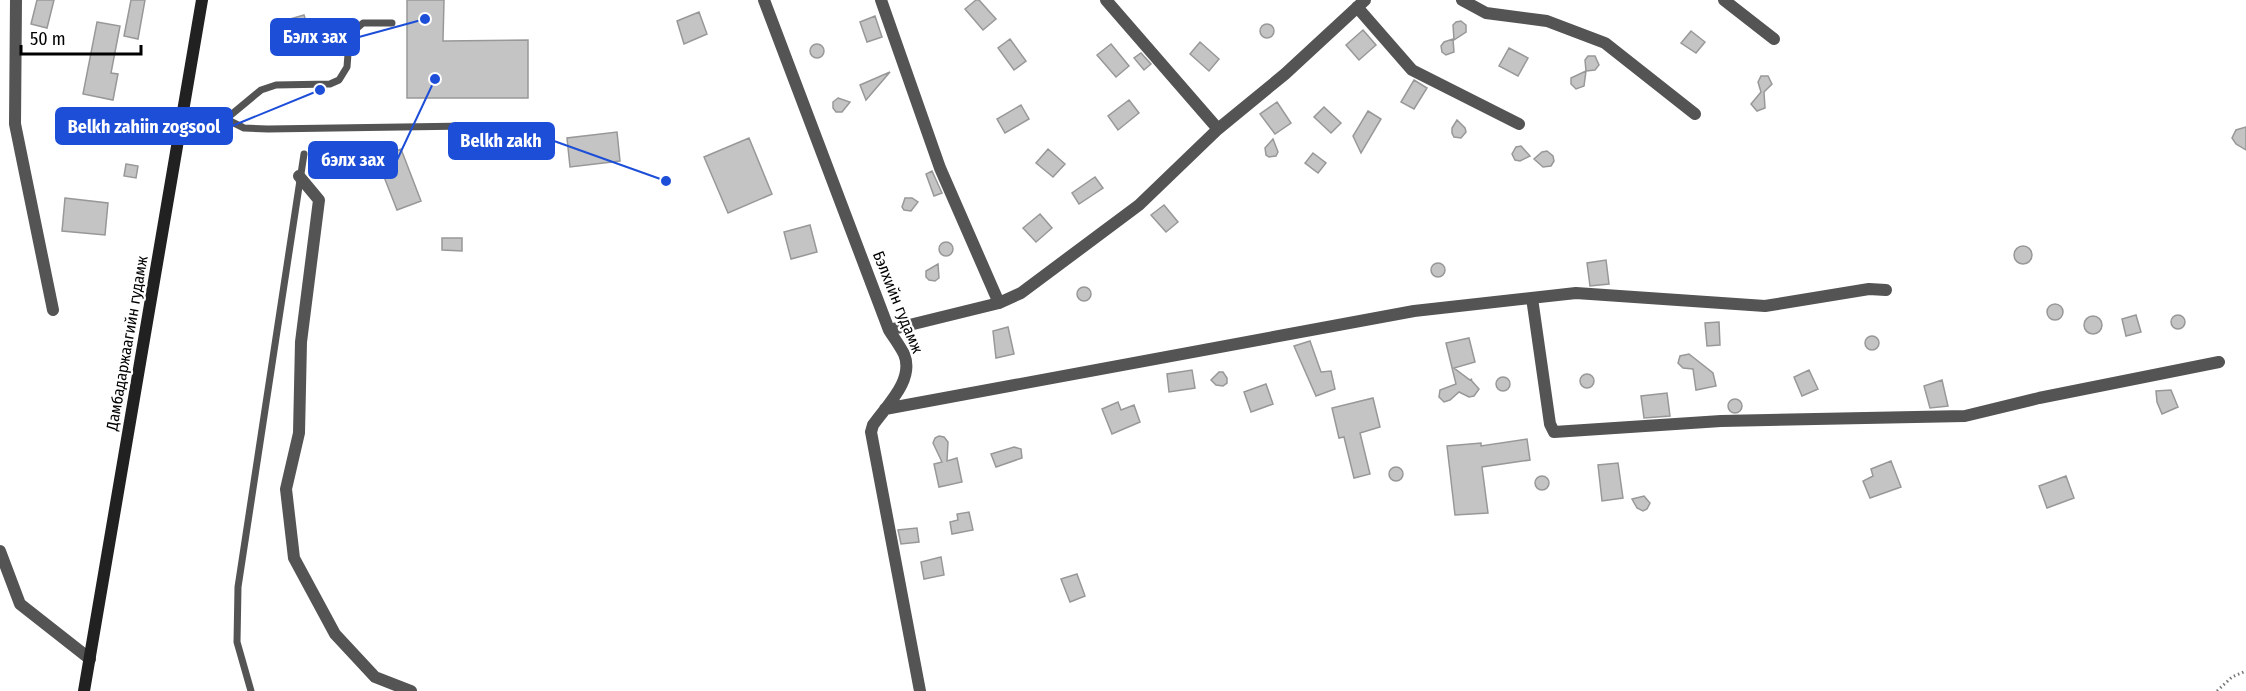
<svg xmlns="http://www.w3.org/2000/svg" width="2246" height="691" viewBox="0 0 2246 691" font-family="'Fira Sans Condensed',sans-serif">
<rect width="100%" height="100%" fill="#fff"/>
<path fill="#c4c4c4" stroke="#989898" stroke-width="1.5" d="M37,0H54L47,28L31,24Z
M131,0H145L138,39L124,36Z
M407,0H444L443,41L528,40V98H407Z
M976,0H979L996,19L983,30L965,9Z
M699,12L707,34L684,44L677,21Z
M304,15L310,34L279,44L273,24Z
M875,16L882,37L867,42L860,22Z
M1461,21L1466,25V32L1454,40L1453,25L1456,22Z
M97,22L120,26L111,73L118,74L113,100L83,94Z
M1260 31a7 7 0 1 1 14 0a7 7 0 1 1-14 0Z
M1363,30L1376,45L1359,60L1346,45Z
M1691,31L1705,42L1696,53L1681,43Z
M1010,39L1026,61L1014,70L998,48Z
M1453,39L1454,52L1446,55L1442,52L1441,46L1444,42Z
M1200,42L1219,59L1209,71L1190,54Z
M810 51a7 7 0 1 1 14 0a7 7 0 1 1-14 0Z
M1111,44L1129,66L1116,77L1097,55Z
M1509,48L1528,58L1518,76L1499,66Z
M1141,53L1151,64L1144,70L1134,58Z
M1588,56H1595L1599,65L1595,70L1586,71L1584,86L1576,89L1571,84V78L1586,71L1585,60Z
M890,72L866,100L860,85Z
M1761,76H1768L1772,84L1764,92L1765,108L1757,111L1751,104L1761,92L1758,82Z
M1414,80L1427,88L1414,109L1401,102Z
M838,98L850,102L842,112H836L833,108V102Z
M1129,100L1139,113L1118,130L1108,116Z
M1277,102L1291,123L1275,134L1260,114Z
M1021,105L1029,119L1005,133L997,119Z
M1324,107L1341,123L1331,133L1314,117Z
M1368,111L1381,119L1361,153L1353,136Z
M1457,120L1465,128L1466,132L1461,138L1454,137L1452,133V128Z
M2246,127V150L2236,144L2232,138L2236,130Z
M617,132L620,161L570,167L567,138Z
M749,138L772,194L728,213L704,157Z
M1273,139L1278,152L1276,156L1269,157L1266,155L1265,148Z
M1521,146L1530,156L1520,161L1515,160L1512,154L1516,147Z
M401,149L421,201L397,210L377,159Z
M1048,149L1065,164L1053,177L1036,163Z
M1547,151L1553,156L1554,161L1551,166L1543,167L1534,159L1542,152Z
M1313,153L1326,163L1318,173L1305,163Z
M126,164L138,166L136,178L124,176Z
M932,171L942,193L934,196L926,174Z
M1095,177L1103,188L1079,204L1072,193Z
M65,198L108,203L105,235L62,231Z
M905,198H912L918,202L911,211L904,210L902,207Z
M1164,205L1178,222L1166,232L1151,215Z
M1040,214L1052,228L1036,242L1023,228Z
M810,225L817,252L791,259L784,232Z
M442,238H462V251L442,250Z
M939 249a7 7 0 1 1 14 0a7 7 0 1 1-14 0Z
M2014 255a9 9 0 1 1 18 0a9 9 0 1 1-18 0Z
M1606,260L1609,284L1590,286L1587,263Z
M1431 270a7 7 0 1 1 14 0a7 7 0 1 1-14 0Z
M938,264L939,278L935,281L929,280L926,277V271Z
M1077 294a7 7 0 1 1 14 0a7 7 0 1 1-14 0Z
M2047 312a8 8 0 1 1 16 0a8 8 0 1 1-16 0Z
M2136,315L2141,332L2126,336L2122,319Z
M2171 322a7 7 0 1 1 14 0a7 7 0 1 1-14 0Z
M2084 325a9 9 0 1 1 18 0a9 9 0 1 1-18 0Z
M1719,322L1720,345L1707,346L1705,323Z
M1008,327L1014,354L996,358L993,331Z
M1865 343a7 7 0 1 1 14 0a7 7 0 1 1-14 0Z
M1469,338L1475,362L1454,368L1470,380L1472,379L1471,380L1479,389L1474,396L1469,397L1459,392L1450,400L1444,402L1439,397L1440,390L1456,384L1446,343Z
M1310,341L1321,372L1331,371L1335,389L1316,396L1294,346Z
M1689,354L1713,373L1716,386L1696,390L1693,369L1683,368L1678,363L1680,356Z
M1192,370L1195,388L1169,392L1167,374Z
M1809,370L1818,389L1802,396L1794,377Z
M1219,372H1223L1227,378V383L1223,386L1216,385L1211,380Z
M1580 381a7 7 0 1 1 14 0a7 7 0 1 1-14 0Z
M1496 384a7 7 0 1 1 14 0a7 7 0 1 1-14 0Z
M1942,380L1948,406L1930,408L1924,386Z
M1266,384L1273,404L1251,412L1244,392Z
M2171,390L2178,407L2162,414L2157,402L2156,391Z
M1667,393L1670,416L1644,418L1641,396Z
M1373,398L1380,427L1360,433L1370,474L1354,478L1344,437L1339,438L1332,408Z
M1728 406a7 7 0 1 1 14 0a7 7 0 1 1-14 0Z
M1118,402L1121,410L1134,405L1140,422L1112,434L1102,409Z
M939,436L944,437L948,442L947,461L957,458L962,482L939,487L934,464L942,462L933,443L935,438Z
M1527,439L1530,460L1482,467L1488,513L1455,515L1447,446L1481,443V446Z
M1014,447L1021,449L1022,458L996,467L991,454Z
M1891,461L1901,487L1870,498L1863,481L1873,476L1871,469Z
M1618,463L1623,498L1602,501L1598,465Z
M1389 474a7 7 0 1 1 14 0a7 7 0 1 1-14 0Z
M1535 483a7 7 0 1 1 14 0a7 7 0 1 1-14 0Z
M2066,476L2074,498L2047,508L2039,486Z
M1644,496L1650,503L1647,509L1643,511L1637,508L1632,499Z
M969,512L973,530L952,534L950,522L958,520L957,514Z
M917,528L919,542L901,544L898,530Z
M941,557L944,575L924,579L921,562Z
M1077,574L1085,596L1070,602L1061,579Z"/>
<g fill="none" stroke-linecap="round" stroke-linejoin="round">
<path stroke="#767676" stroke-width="3" stroke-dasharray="1.5 3" stroke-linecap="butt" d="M2217,691L2232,677L2246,671"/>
<path stroke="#545454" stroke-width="7" d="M226,119L244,128L268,129L468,126
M180,131L226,119L261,90L276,85L330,84L339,80L347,67L349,41L354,31L363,23H392
M251,691L237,642L238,587L304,154"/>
<path stroke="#545454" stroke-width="12" d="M16,0L15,124L53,310
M764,0L889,330C894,338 900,346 904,354C915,380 886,406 873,425L871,432L920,691
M881,0L940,168L999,303
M1106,0L1218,129
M1462,0L1486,13L1547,21L1605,43L1695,114
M1724,0L1774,39
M1357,7L1412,70L1519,124
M299,176L319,200L301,342L299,433L286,489L294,558L335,634L375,677L411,691
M1532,298L1550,424L1554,432L1721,421L1965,416L2039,398L2219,362
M889,330L999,303L1021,293L1139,205L1218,129L1285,74L1365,0
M885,409L1414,311L1576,293L1765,306L1869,289L1886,290
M0,551L20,604L90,659"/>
<path stroke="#212121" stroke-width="12" d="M84,691L202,0"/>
</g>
<g text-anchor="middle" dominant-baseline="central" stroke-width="4.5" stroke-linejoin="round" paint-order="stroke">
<g font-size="16" fill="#000" stroke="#fff">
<text transform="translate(898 302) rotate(68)">Бэлхийн гудамж</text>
<text transform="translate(127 343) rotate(-80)">Дамбадаржаагийн гудамж</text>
</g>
</g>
<path fill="none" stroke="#1d4ed8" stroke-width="2" d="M425 19L359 37M320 90L232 126M666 181L554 141M435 79L397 160"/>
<g fill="#1d4ed8" stroke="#fff" stroke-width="2">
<circle cx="425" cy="19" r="6"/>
<circle cx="320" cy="90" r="6"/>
<circle cx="666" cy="181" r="6"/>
<circle cx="435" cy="79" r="6"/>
</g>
<g fill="#1d4ed8" stroke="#1d4ed8" stroke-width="2">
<rect x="271" y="19" width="88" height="36" rx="6"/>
<rect x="56" y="108" width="176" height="36" rx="6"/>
<rect x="449" y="123" width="105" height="36" rx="6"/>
<rect x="309" y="142" width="88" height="36" rx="6"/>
</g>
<g font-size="18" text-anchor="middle" font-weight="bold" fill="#fff">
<text x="315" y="43">Бэлх зах</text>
<text x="144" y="133">Belkh zahiin zogsool</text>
<text x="501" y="147">Belkh zakh</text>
<text x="353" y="166">бэлх зах</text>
</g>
<path d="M21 45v9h120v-9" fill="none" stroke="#000000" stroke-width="3"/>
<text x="30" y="45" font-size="18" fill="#000000" stroke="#ffffff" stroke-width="4.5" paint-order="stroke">50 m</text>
</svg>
